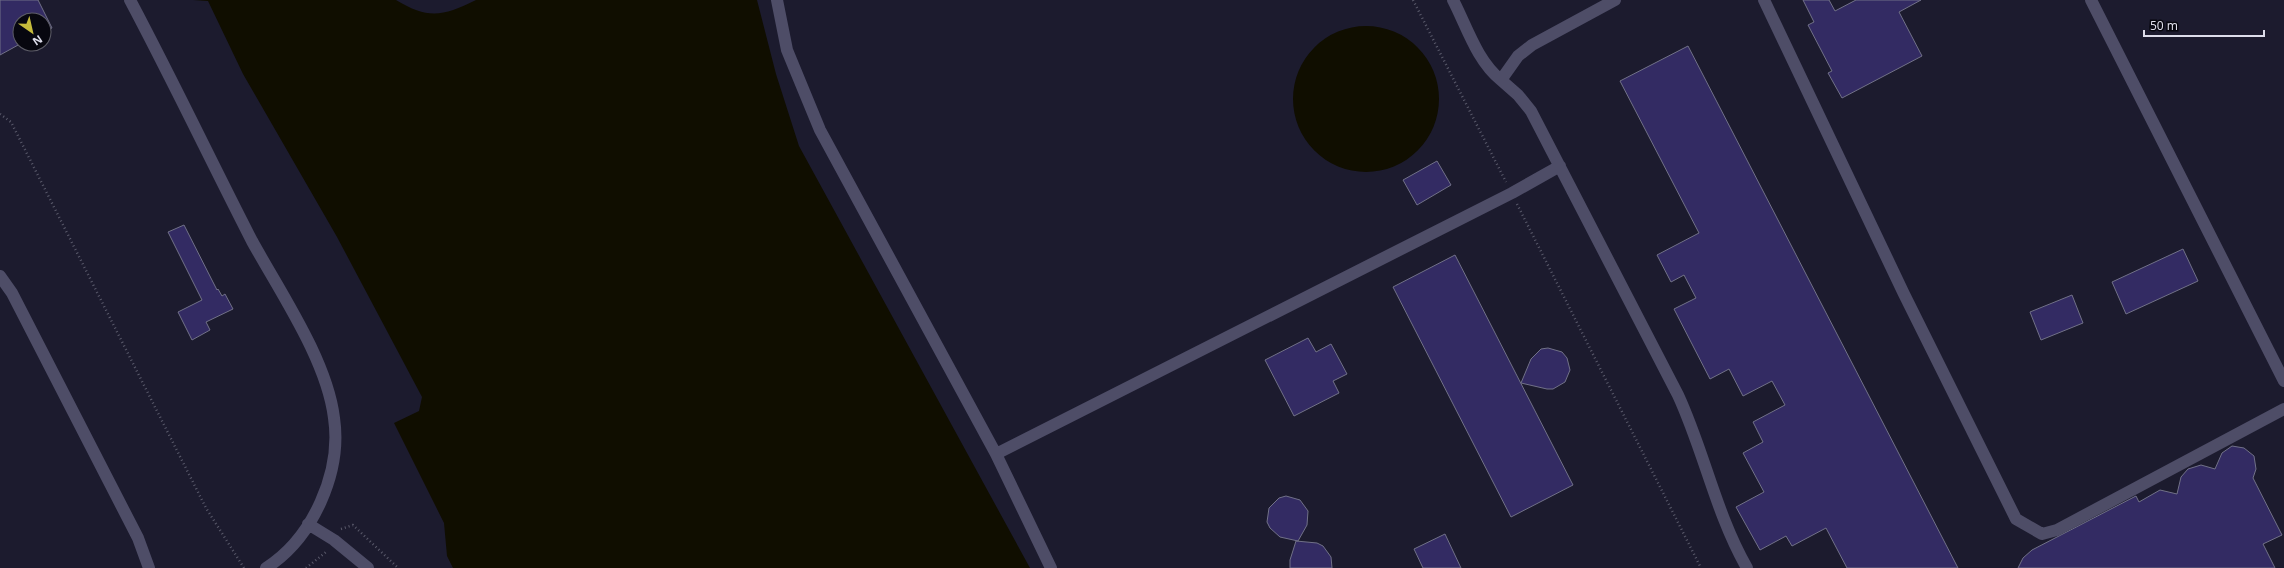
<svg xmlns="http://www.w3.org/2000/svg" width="2284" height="568" viewBox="0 0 2284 568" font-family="'Noto Sans',sans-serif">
<rect width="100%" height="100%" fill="#1c1b2e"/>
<path fill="#100e00" d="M193,0H396C429,20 443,16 476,0H757L776,74L799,146L1030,568H453L447,556L444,523L394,423L419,411L422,397L337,237L243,74L208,1Z
M1293 99a73 73 0 1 1 146 0a73 73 0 1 1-146 0Z"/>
<path fill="#332b63" stroke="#717188" d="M0,0H38L52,28L44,32V20H20V44L0,55Z
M1803,0H1829L1835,11L1856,0H1921L1899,12L1922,56L1842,98L1828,73L1832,71L1808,25L1814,22Z
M1688,46L1958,568H1847L1826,528L1792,546L1786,536L1760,550L1736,507L1764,492L1743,453L1763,442L1753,422L1785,405L1772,381L1743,396L1729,369L1710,379L1674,309L1696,298L1684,275L1671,282L1657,255L1699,233L1620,81Z
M1437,161L1451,185L1417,205L1403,180Z
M184,225L217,290L218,289L222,296L225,294L233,309L206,322L210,330L192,340L178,312L202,300L168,232Z
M2183,249L2198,281L2126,314L2112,282Z
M1455,255L1573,485L1511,517L1393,287Z
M2072,295L2083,323L2041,340L2030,312Z
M1308,338L1316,352L1331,344L1347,374L1333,381L1339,393L1294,416L1265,360Z
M1548,348L1562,352L1567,358L1570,370L1565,382L1553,389H1547L1521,383L1531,359L1541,349Z
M2232,446L2244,448L2254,456L2256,469L2253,478L2282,535L2263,544L2275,568H2018L2023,558L2032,550L2136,496L2139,502L2160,490L2177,494L2181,477L2188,469L2201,465L2215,469L2222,453Z
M1286,496L1300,500L1308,511L1307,525L1298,541L1280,537L1270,528L1267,522L1269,508L1279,498Z
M1445,534L1461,568H1423L1414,549Z
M1296,541L1317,543L1323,546L1331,557L1332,568H1290V560Z"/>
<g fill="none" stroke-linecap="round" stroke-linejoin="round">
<path stroke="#5a5a6b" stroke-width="2.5" stroke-dasharray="1 3" stroke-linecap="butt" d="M1413,0L1506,182
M0,114L11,122L206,508L244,568
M1517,204L1701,568
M341,529L353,525L398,568
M306,568L326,552"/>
<path stroke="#4e4d67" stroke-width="12" d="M130,0C172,79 211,161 252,241C280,292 327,360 334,418C342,472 313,538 266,568
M777,0L787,50L820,130L996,454L1051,568
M1453,0C1467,27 1477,61 1501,80
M1615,0L1532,45L1518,56L1501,80L1518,95L1531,111L1678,395C1704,451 1716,514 1747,568
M1764,0L1904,294L2016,519L2042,534L2057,530L2284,409
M2091,0L2284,381
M0,276L12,293L138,538L149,568
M996,454L1512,193L1560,166
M308,524L334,540L368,568"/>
</g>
<g transform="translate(32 32) rotate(146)"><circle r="19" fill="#07070f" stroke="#5d5d67"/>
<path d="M0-3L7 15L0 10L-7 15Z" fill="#c6bc3c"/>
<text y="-6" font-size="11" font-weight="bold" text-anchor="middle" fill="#ddddea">N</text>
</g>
<path d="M2144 30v6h120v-6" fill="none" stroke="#ddddea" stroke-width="2"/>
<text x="2150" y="30" font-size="12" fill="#ddddea" stroke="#07070f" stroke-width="3" paint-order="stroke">50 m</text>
</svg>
